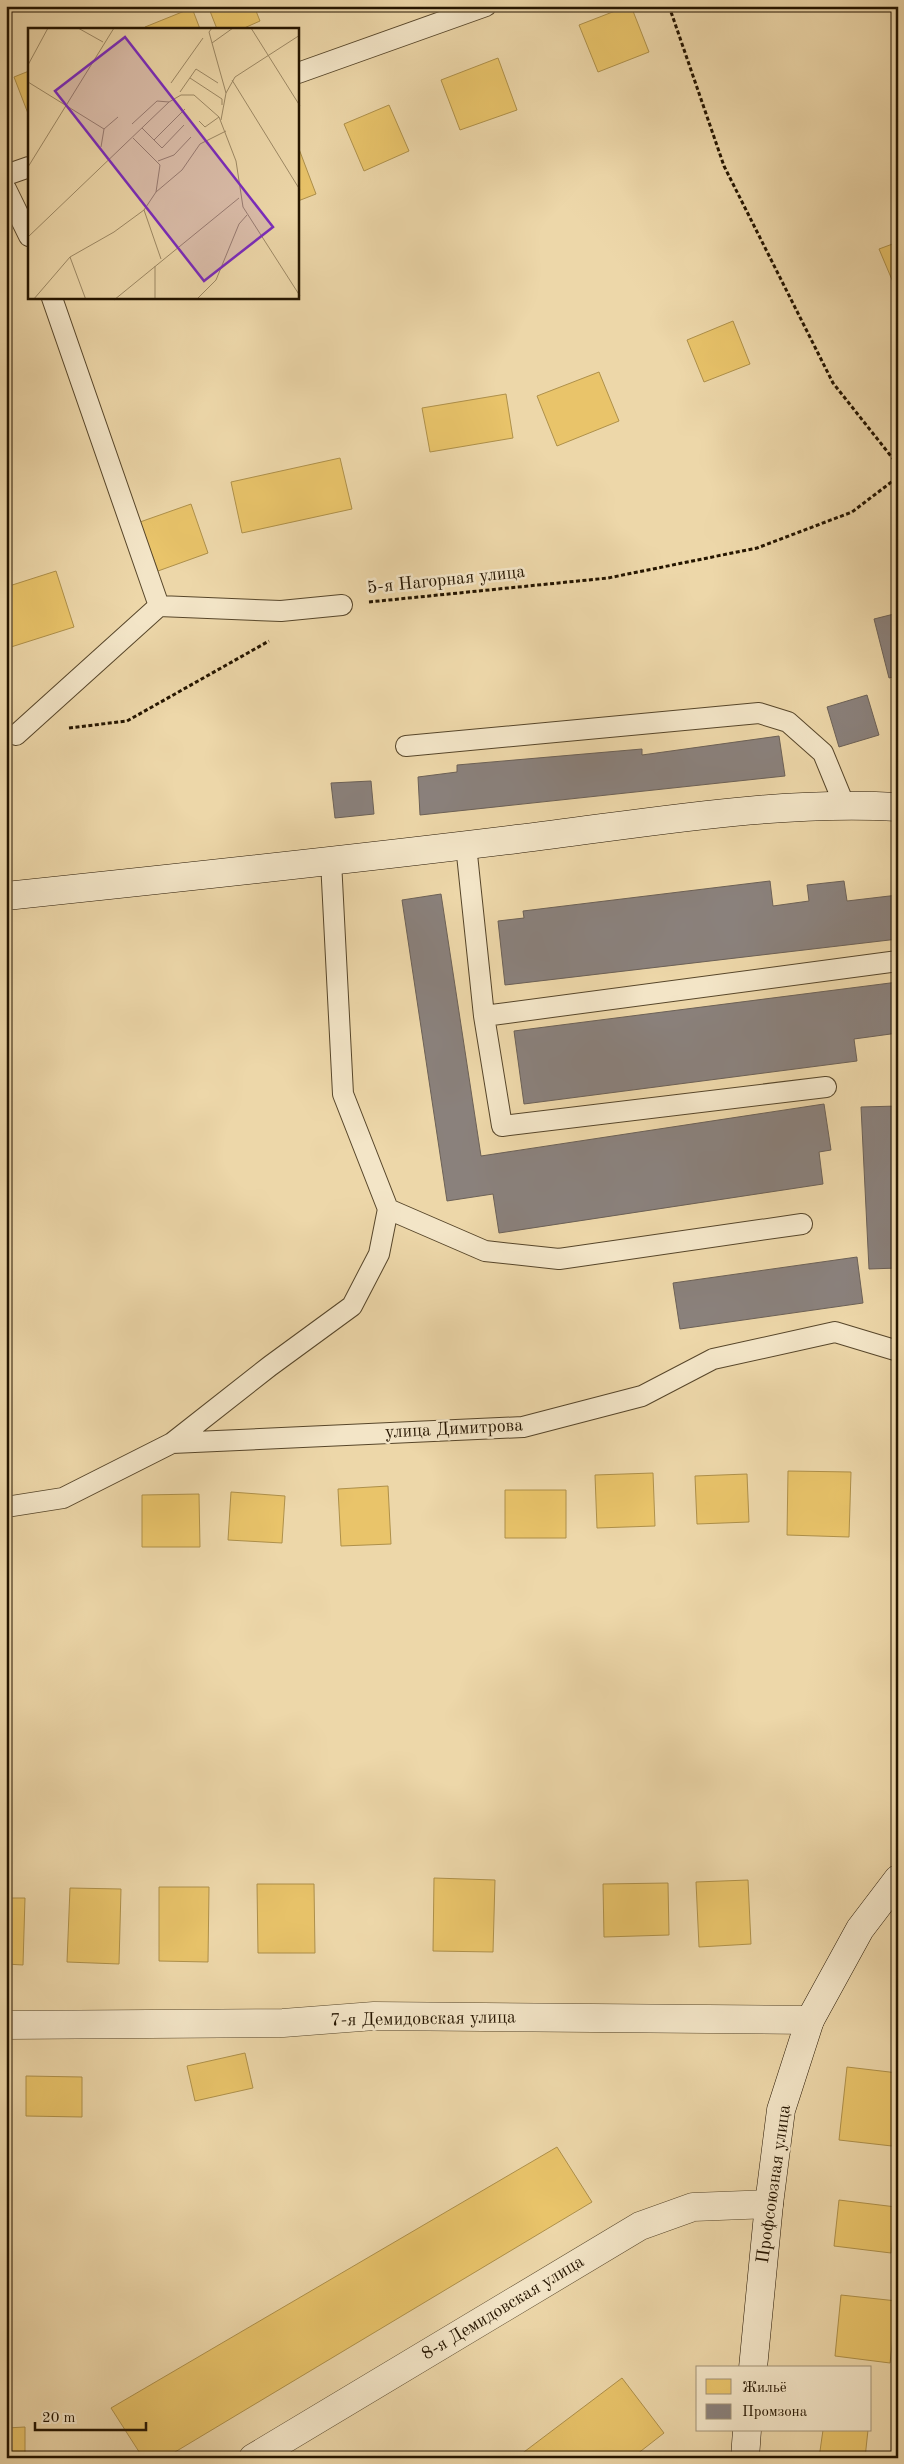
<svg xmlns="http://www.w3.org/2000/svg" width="904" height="2464" viewBox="0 0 904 2464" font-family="'Old Standard TT',serif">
<rect width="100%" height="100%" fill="#edd7a9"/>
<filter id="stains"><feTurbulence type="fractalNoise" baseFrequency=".004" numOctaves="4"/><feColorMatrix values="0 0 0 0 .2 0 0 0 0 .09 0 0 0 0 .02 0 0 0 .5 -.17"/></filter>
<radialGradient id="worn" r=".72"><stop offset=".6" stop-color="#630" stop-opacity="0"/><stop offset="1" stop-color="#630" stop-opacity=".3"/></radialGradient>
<path fill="#e9c46a" stroke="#ae904a" d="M208,6H254L260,21L242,29H217Z
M628,6H631L649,52L598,72L579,25Z
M192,8L200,29H146L145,27Z
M498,58L517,110L460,130L441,80Z
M29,71V116L14,77Z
M389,105L409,151L364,171L344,124Z
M299,149L316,194L298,201V150Z
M898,242V294L879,249Z
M733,321L750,364L704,382L687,340Z
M599,372L619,421L557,446L537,396Z
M506,394L513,438L430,452L422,408Z
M340,458L352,509L242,533L231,482Z
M191,504L208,553L158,571L140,522Z
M56,571L74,627L11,647L6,633V587Z
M788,1471L851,1472L849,1537L787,1535Z
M653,1473L655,1526L597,1528L595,1475Z
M747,1474L749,1522L697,1524L695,1476Z
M388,1486L391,1544L341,1546L338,1489Z
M505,1490H566V1538H505Z
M231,1492L285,1496L282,1543L228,1540Z
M199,1494L200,1547H142V1495Z
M434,1878L495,1880L493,1952L433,1951Z
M748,1880L751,1944L699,1947L696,1882Z
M668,1883L669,1935L604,1937L603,1884Z
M257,1884H314L315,1953H258Z
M159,1887H209L208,1962L159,1961Z
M70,1888L121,1889L119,1964L67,1962Z
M6,1898H25L23,1965L6,1964Z
M245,2053L253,2088L195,2101L187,2066Z
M847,2067L898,2073L892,2146L839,2140Z
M26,2076L82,2077V2117L26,2116Z
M557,2147L592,2202L165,2458H143L111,2408Z
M839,2200L896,2207L891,2253L834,2246Z
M841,2295L897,2301L890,2363L835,2356Z
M622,2378L664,2433L632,2458H516Z
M25,2427V2458H6V2428Z
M823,2430H868L865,2458H819Z"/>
<path fill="#8a817c" stroke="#6c6157" d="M898,613V676L889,678L874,619Z
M867,695L879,735L839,747L827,707Z
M779,736L785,776L420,815L418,777L457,772V765L642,749V755Z
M371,781L374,814L335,818L331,783Z
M770,881L773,906L809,901L807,885L844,881L847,901L898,895V939L505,985L498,921L524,918L523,911Z
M441,894L481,1156L824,1104L831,1150L819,1152L823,1184L499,1233L493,1194L447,1201L402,900Z
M898,982V1033L854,1039L857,1061L524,1104L514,1031Z
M898,1106V1268L869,1269L861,1107Z
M857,1257L863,1303L680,1329L673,1283Z"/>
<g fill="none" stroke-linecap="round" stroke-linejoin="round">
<defs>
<path id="lane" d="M298,73L486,6
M6,175L29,167
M6,189L29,236
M159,606L281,611L342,605
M16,735L159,606L52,298
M406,746L759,713L788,722L823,753L844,804
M466,845L484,1016L502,1126L826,1087
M484,1016L898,961
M388,1209L485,1251L559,1259L802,1224
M172,1443L270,1366L352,1306L379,1254L388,1209L343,1094L331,861
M6,1507L63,1498L172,1443L523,1427L642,1396L713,1359L835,1332L898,1351"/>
<path id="street" d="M6,2025L283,2023L374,2016L810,2020
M253,2458L640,2226L693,2207L769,2204"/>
<path id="secondary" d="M6,896C177,878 347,860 517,839C643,824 771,800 898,807
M753,2368L769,2204L781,2110L810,2020L860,1929L898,1879
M745,2458L747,2430"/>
</defs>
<use href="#lane" stroke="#57462a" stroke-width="22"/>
<use href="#street" stroke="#57462a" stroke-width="29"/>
<use href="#secondary" stroke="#251500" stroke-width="29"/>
<path stroke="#251500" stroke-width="3" stroke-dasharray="4 2.5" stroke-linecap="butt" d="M669,6L724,166L833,383L898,465
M369,602L608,578L757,548L852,512L898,477
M69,728L127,721L269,641"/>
<use href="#lane" stroke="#f3e5c7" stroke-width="20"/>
<use href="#street" stroke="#f3e5c7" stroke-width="28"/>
<use href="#secondary" stroke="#f3e5c7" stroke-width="28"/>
</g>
<g text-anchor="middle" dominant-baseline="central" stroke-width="5" stroke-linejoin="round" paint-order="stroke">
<g font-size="18" fill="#251500" stroke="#f3e5c7">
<text transform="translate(446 580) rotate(-6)">5-я Нагорная улица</text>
<text transform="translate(454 1429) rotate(-3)">улица Димитрова</text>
<text transform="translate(423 2019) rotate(-1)">7-я Демидовская улица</text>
<text transform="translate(774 2184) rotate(-82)">Профсоюзная улица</text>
<text transform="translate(503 2308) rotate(-31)">8-я Демидовская улица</text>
</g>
</g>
<g transform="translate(28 28)">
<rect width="271" height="271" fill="#edd7a9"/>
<path fill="none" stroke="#9d8965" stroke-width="1" d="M50,0L75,14M184,0L181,4L184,15M223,0L272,78M0,37L20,0M162,50L194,71V77M204,52L272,162M0,54L76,101L73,119M143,55L175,10M152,64L168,41L190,55M198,65L207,49L272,7M193,92L198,65L184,15L205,0M171,93L177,99L191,89M104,96L129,73L141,74M114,100L134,120L156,97M76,101L90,89M105,110L132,137L128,164M126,112L157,81M130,133L146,127L163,109M0,139L86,0M116,182L133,231M0,209L141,74L153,67H166L191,89L208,133L215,179L272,268M42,229L58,272M5,272L42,229L86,204L116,182L128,164L154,142L172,116L198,103M86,272L211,170M127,272V238M168,272L188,252L211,196L219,187"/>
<path fill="#7b2cbf" fill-opacity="0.15" stroke="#7b2cbf" stroke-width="2.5" d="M97,9L245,199L176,253L27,63Z"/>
<rect width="271" height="271" fill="none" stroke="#251500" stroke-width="2.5"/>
</g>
<rect width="904" height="2464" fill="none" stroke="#edd7a9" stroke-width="25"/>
<rect x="8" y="8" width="889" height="2449" fill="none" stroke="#251500" stroke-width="2.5"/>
<rect x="12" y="12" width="879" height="2439" fill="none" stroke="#251500"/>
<rect x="696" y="2366" width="175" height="65" fill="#f3e5c7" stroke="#a19277"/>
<rect x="706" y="2379" width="25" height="15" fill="#e9c46a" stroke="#a19277"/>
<text x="742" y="2392" font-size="15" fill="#251500">Жильё</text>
<rect x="706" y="2404" width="25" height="15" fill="#8a817c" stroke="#a19277"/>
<text x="742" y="2416" font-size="15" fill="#251500">Промзона</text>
<path d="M35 2422v8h111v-8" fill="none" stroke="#251500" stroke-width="2.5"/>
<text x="42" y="2422" font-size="15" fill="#251500" stroke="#f3e5c7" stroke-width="4" paint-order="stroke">20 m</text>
<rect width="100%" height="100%" filter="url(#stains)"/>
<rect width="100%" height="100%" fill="url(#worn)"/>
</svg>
